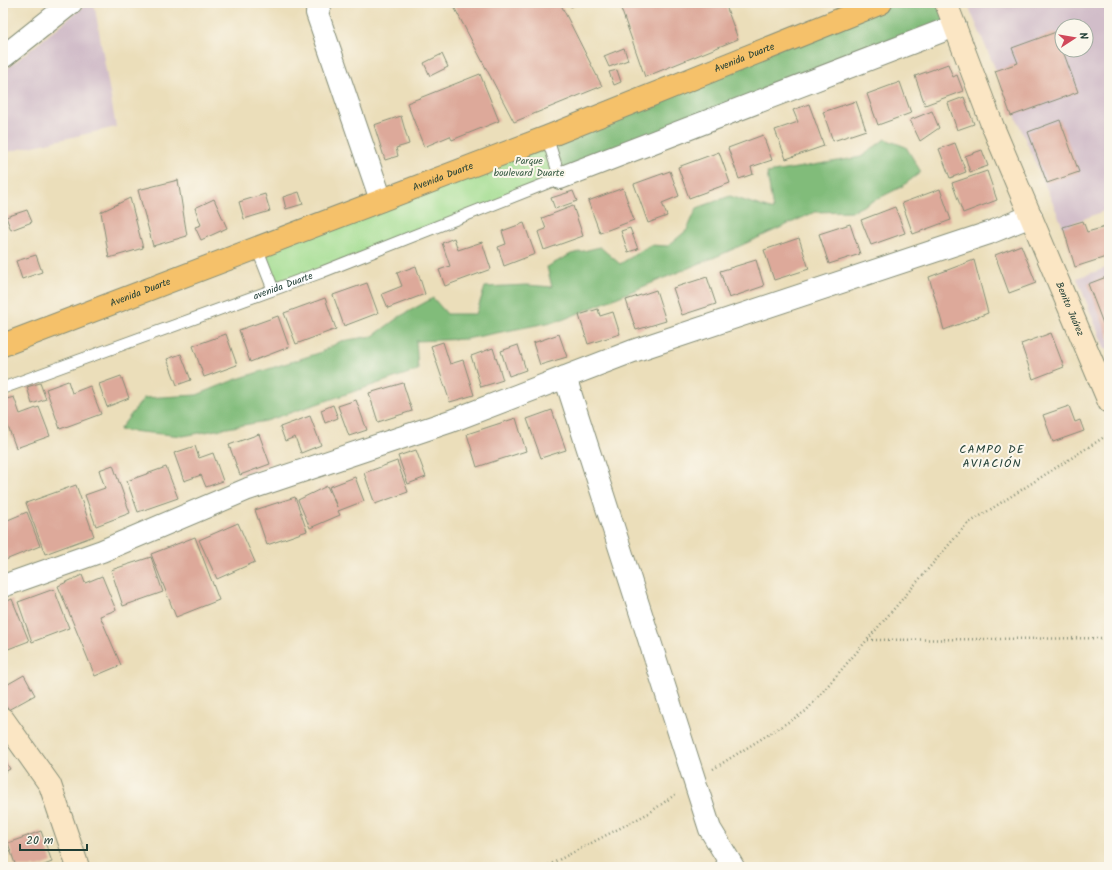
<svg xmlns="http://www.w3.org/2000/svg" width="1112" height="870" viewBox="0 0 1112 870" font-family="Kalam,sans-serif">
<rect width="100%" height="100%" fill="#fbf7ec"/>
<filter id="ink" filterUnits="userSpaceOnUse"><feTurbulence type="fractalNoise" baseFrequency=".025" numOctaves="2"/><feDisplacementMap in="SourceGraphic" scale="8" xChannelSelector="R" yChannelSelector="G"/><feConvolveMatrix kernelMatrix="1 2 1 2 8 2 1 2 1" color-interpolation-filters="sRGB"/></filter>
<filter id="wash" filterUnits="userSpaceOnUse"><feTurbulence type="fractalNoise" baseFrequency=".012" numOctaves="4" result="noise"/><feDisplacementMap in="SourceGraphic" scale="16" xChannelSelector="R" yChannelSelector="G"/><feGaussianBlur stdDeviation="0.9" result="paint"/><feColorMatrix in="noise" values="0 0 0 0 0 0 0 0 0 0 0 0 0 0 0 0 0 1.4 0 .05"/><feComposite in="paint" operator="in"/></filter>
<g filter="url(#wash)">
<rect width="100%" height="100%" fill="#ebdeba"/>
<path fill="#d1bdc9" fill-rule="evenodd" d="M88,3H94L116,127L3,153V72Z
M967,3H1109V209L1063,227ZM1062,26H1086V50H1062Z
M1109,267V348L1105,350L1077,278Z"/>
<path fill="#a2dd90" stroke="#608d62" d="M546,138L559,178L275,286L259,250Z"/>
<path fill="#81bc7a" stroke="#507c57" d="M881,3H946L955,26L560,178L547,137Z
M885,139L906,147L921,172L901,187L853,211L815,212L720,255L562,320L466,339L416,341L418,370L266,421L183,436L119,430L144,398L197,395L234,380L319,353L341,341L373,336L399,317L433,298L447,314H476L485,287L527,285L552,287L547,267L571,254L600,247L620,264L650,245L668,246L687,230L697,208L730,196L773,210L767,173L861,157Z"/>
<g id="blocks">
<path fill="#dda99a" d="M452,3H560L602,86L514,122Z
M569,3H578L571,7Z
M619,3H725L738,39L645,77Z
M1056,32L1078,92L1011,116L995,71L1018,63L1012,48Z
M624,48L628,60L609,67L604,56Z
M442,54L448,67L430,76L424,63Z
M948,64L953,77L957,75L963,91L925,105L915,76Z
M617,70L621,82L614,85L609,72Z
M480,74L499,121L452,140L450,136L424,147L407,103Z
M900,82L911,113L878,125L867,94Z
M964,97L974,124L957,130L948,103Z
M856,101L866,130L833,141L823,112Z
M809,104L824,146L786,159L775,130L798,122L793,110Z
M932,111L939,128L920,141L910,120Z
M401,116L409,144L396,148L398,156L385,160L374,125Z
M1060,120L1079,172L1047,183L1028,132Z
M763,135L772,160L751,167L753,174L739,179L728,148Z
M955,143L966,172L950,178L939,149Z
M982,150L988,166L970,172L965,156Z
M719,152L730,183L689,198L678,167Z
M670,171L679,196L662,203L667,216L648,223L634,184Z
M987,171L997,200L963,213L952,183Z
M178,180L187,236L153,246L138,190Z
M623,188L634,220L600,233L588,201Z
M940,189L951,220L913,234L902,203Z
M573,191L577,201L555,209L551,198Z
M299,192L303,204L286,209L283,197Z
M265,194L270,211L244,219L239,202Z
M130,198L143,248L109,258L101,212Z
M214,199L227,228L201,240L195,227L201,225L195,208Z
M573,206L583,236L544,250L538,232L546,229L542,218Z
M895,207L905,233L871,245L861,220Z
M27,210L32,222L11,230L6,217Z
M1083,221L1087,232L1109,226V256L1075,267L1063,227Z
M524,223L535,254L504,266L498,247L506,244L502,231Z
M850,224L860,254L829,264L819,234Z
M630,228L638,249L628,252L621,231Z
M454,238L458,250L482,242L491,269L445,286L439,270L450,266L442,243Z
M799,238L809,269L774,280L764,250Z
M1021,245L1036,283L1009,293L995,255Z
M36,255L42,272L22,279L16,261Z
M756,260L764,286L729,298L720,271Z
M974,260L988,313L944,330L929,277Z
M416,266L425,294L388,308L382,294L402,286L397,273Z
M1109,276V339L1088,284Z
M707,277L716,304L682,315L673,288Z
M367,283L378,313L344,326L333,295Z
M656,290L666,321L636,330L626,300Z
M325,298L336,329L296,344L284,313Z
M598,309L600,316L613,312L620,334L588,344L579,315Z
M278,316L289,347L250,362L239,330Z
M1051,333L1064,367L1033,379L1021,344Z
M226,334L237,365L204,377L193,346Z
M559,334L567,357L540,365L533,343Z
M443,342L450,364L463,360L474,395L450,402L431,346Z
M518,345L526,370L509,376L501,351Z
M493,348L503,380L481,387L471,356Z
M181,354L191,380L177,385L167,359Z
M121,376L129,398L107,407L99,384Z
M68,381L72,393L90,386L101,414L60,429L46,389Z
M40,383L46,399L32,404L27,387Z
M403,383L412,411L378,422L369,393Z
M14,397L20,414L39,407L50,436L16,448L3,413V400Z
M356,400L367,430L349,436L338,406Z
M333,405L338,418L325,423L321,410Z
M1069,406L1075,422L1080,420L1084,431L1053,442L1043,415Z
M552,410L566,450L541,458L527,419Z
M310,416L321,445L301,453L295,437L285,441L280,427Z
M516,418L526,451L477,467L467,434Z
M259,434L270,464L240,475L229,445Z
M195,446L199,458L213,453L223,481L206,487L201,475L184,481L174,453Z
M416,450L426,477L408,484L398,456Z
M397,461L408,492L375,504L364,473Z
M113,465L130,513L96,526L85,495L105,488L99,470Z
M166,467L178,498L138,512L127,481Z
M355,477L364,501L338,511L340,515L310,528L298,500L327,486L337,507L329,487Z
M76,485L94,536L45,554L26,503Z
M295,497L307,531L267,545L255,510Z
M27,512L40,546L3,561V522Z
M238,523L255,562L217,579L199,540Z
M195,537L219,600L176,617L151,554Z
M151,557L163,592L123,606L111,570Z
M82,575L85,583L102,576L116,610L100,616L121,665L95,676L58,586Z
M54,589L69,628L32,642L18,602Z
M12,599L29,641L3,651V603Z
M24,675L35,695L8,710L3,702V687Z
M3,757L10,769L3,773Z
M41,831L52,862L39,867H16L8,843Z"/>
</g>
</g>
<g filter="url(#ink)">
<use href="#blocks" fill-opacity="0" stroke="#858e77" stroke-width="1"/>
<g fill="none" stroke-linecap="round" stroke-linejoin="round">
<defs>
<g id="service">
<path d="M257,248L273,289"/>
<path id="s1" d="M3,388L322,272L560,178L547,137"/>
</g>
<path id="minor" d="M321,3L317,13L381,200
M3,57L71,3
M560,178L955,26
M565,377L710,829L733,867
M3,586L102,551L248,489L451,421L633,351L989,233L1031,216"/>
<g id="secondary">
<path id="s2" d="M946,3L993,127L1109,402"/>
<path d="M3,719L50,785L78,867"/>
</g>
<g id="primary">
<path id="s3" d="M3,345L547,137L881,3"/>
</g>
</defs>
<use href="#service" stroke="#858e77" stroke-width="13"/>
<use href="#minor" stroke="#858e77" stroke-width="24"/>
<use href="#secondary" stroke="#858e77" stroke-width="24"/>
<use href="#primary" stroke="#858e77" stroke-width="24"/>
<path stroke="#858e77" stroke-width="2.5" stroke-dasharray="1 3" stroke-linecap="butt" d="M868,640L1109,638
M713,769L806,711L966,525L1109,434
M545,867L649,813L676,794"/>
<use href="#service" stroke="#fff" stroke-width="11"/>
<use href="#minor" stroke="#fff" stroke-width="22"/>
<use href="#secondary" stroke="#fbe6c4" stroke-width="22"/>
<use href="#primary" stroke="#f5c16b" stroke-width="22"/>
</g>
</g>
<g text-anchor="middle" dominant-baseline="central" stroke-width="4" stroke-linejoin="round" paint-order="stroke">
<g font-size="10" fill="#1f3d34" stroke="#fbf7ec">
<text stroke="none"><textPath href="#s3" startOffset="795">Avenida Duarte</textPath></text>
<text stroke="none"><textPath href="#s3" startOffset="471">Avenida Duarte</textPath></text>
<text stroke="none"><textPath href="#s1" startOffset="298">avenida Duarte</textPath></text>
<text stroke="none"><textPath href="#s3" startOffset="147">Avenida Duarte</textPath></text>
<text stroke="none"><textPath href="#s2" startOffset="330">Benito Juárez</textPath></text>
</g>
<g font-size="10" fill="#395d46" stroke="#fbf7ec">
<text x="529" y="161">Parque<tspan x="529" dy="12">boulevard Duarte</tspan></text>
</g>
<g font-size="12" letter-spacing="1" fill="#1f3d34" stroke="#fbf7ec">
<text x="992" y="449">CAMPO DE<tspan x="992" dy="14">AVIACIÓN</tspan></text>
</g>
</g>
<rect width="1112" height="870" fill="none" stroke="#fbf7ec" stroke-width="16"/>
<g transform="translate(1074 38) rotate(78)"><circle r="19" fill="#fbf7ec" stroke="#a3ada2"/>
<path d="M0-3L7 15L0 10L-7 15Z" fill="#d1495b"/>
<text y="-6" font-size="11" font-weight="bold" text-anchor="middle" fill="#1f3d34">N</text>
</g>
<path d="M20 844v6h67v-6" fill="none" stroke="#1f3d34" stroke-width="2"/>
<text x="26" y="844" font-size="12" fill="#1f3d34" stroke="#fbf7ec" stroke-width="3" paint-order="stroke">20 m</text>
</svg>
